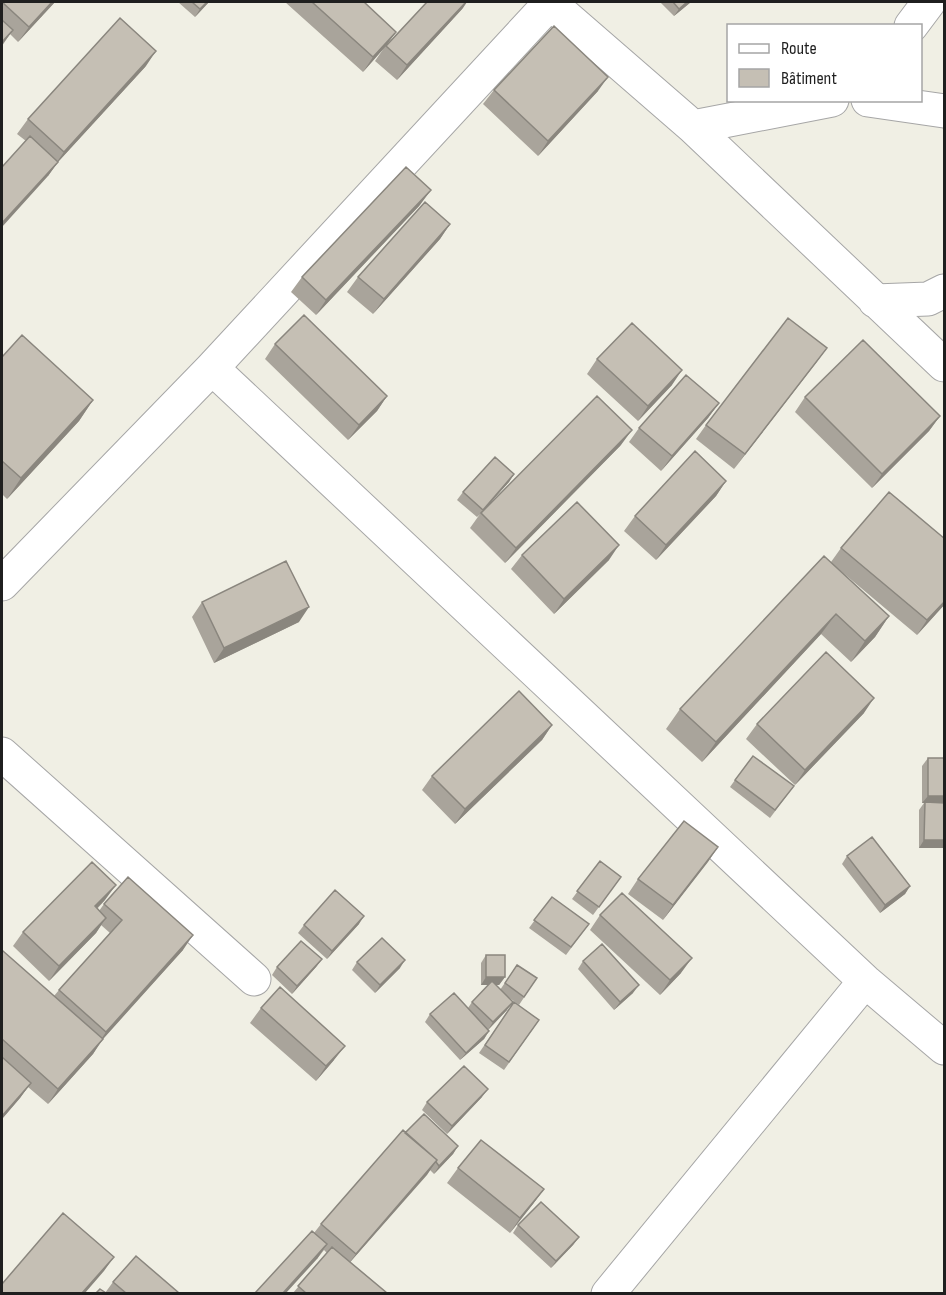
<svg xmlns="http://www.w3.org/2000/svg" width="946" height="1295" viewBox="0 0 946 1295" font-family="'Sofia Sans Condensed',sans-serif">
<rect width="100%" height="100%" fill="#f0efe4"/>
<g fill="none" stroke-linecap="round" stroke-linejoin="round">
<defs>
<path id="minor" d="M549,2L693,127L944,365
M911,26L929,2
M868,100L944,111
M693,127L832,100
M875,301L928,299L944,291
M212,368L865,981L944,1048
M2,584L212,368L550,3
M2,754L254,979
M608,1294L865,981"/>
</defs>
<use href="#minor" stroke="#a6a6a6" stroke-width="35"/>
<use href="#minor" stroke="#fff" stroke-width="33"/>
</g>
<path fill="#a9a49b" d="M2,2H55L18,42L10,34L2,46Z
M178,2H209L195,17Z
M285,2H364L388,44L463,8L397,80L375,61L384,48L363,72Z
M660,2H691L674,16Z
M146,66L58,162L48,176L26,141L17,134L28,119Z
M494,90L598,91L538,156L483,104Z
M420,205L316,315L291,292L302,277Z
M450,224L440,239L373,314L347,292L358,277Z
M275,344L387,396L377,411L348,440L265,359Z
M827,348L734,469L696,439L706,425Z
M2,357L93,400L79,421L7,499L2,494Z
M597,359L672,385L638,421L587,374Z
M805,397L940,416L929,431L872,488L795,412Z
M719,403L708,418L661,471L629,442L639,428Z
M621,445L505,563L470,528L480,514L477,517L457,500L463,492L514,474L509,482L482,512Z
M726,481L716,496L656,560L624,531L635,516Z
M945,539V604L917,635L836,567L889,616L875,637L851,662L821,634L702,762L666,729L680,709L831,562L841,548Z
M522,555L609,560L554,614L511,569Z
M202,602L299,622L214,663L192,617Z
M864,713L795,785L746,739L757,724Z
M552,725L542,740L455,824L422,790L432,776Z
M928,758L945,848H919V810L924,803H922V766Z
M735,780L788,794L770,818L730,787Z
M718,847L663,920L628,894L638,879Z
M847,856L910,886L905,894L880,913L842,864Z
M600,861L621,877L593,915L572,899Z
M552,897L589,924L566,955L529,928Z
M105,900L97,909L99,911L104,904L183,950L102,1039L93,1054L48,1104L28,1087L20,1098L2,1119V952L54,996L59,990L110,933L101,925L96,933L49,981L13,946L23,932Z
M600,915L681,973L660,995L590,930Z
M359,924L327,959L298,933L304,925Z
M486,955L505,977L499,985H495L500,990L517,965L537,978L519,1005L507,996V1010L488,1030L489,1031L484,1039L460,1060L425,1022L430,1014L468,1008L472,1002L489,985H481V963Z
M322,959L316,967L292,994L272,975L277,967Z
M583,961L633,993L614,1010L578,969Z
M357,962L400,968L375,993L352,970Z
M514,1002L539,1020L504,1070L479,1053Z
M261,1008L334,1060L316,1081L250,1023Z
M482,1097L447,1134L422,1110L427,1102Z
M405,1133L458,1146L453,1154L434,1174L430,1170L350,1262L387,1293H293L327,1253L324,1250L317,1259L314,1233L321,1224Z
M458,1168L544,1189L533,1204L510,1233L447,1183Z
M518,1225L579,1237L573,1245L551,1268L513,1233Z
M113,1282L179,1293H96H105Z"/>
<path fill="#8a867e" d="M52,2H55L18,42L29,27Z
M207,2H209L195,17L200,9Z
M466,2H467L463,8L397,80L407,65Z
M687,2H691L674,16L679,9Z
M13,30L2,45V46V42Z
M396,32L386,46L363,72L373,57Z
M156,51L146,66L58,162L48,176L2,227V223L54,166L64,152Z
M608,77L598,91L538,156L548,141Z
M431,190L420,205L316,315L326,300Z
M450,224L440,239L373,314L384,299Z
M827,348L816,363L734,469L745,454Z
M682,370L672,385L638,421L648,406Z
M387,396L377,411L348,440L359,425Z
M93,400L79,421L7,499L21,478Z
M719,403L708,418L661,471L672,456Z
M940,416L929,431L872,488L882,474Z
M632,430L621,445L505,563L516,548Z
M514,474L509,482L477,517L483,510Z
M726,481L716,496L656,560L666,545Z
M619,545L609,560L554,614L564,599Z
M945,601V604L917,635L927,620Z
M309,607L299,622L214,663L224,648Z
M836,614L821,634L702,762L716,742Z
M889,616L875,637L851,662L865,641Z
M874,698L864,713L795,785L805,770Z
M552,725L542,740L455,824L465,809Z
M928,796H945V803H922Z
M924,840H945V848H919Z
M718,847L708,862L663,920L673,905Z
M116,885L105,900L84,921L95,906Z
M910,886L905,894L880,913L885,905Z
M364,916L359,924L327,959L332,951Z
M106,918L96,933L49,981L59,966Z
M193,935L183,950L96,1047L106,1032Z
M692,958L681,973L660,995L670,980Z
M322,959L316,967L292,994L297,986Z
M405,960L400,968L375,993L380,985Z
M486,977H505L499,985H481Z
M639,985L633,993L614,1010L620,1002Z
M513,1002L507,1010L488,1030L493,1022Z
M489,1031L484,1039L460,1060L466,1053Z
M103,1039L93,1054L48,1104L58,1089Z
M345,1046L334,1060L316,1081L326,1066Z
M31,1083L20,1098L2,1119V1116Z
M488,1089L482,1097L447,1134L452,1126Z
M458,1146L453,1154L434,1174L439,1166Z
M437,1160L427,1175L345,1268L356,1254Z
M544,1189L533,1204L510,1233L520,1218Z
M579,1237L573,1245L551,1268L556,1261Z
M327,1244L317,1259L286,1293H283Z
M114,1257L104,1271L85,1293H82Z"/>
<path fill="#c5bfb4" stroke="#8a867e" stroke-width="1.5" d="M2,2H52L29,27Z
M192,2H207L200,9Z
M312,2H364L396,32L373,57Z
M427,2H466L407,65L386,46Z
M673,2H687L679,9Z
M120,18L156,51L64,152L28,119Z
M2,20L13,30L2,42Z
M554,26L608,77L548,141L494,90Z
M30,136L58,162L2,223V167Z
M406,167L431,190L326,300L302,277Z
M425,202L450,224L384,299L358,277Z
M304,315L387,396L359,425L275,344Z
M788,318L827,348L745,454L706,425Z
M632,323L682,370L648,406L597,359Z
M22,335L93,400L21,478L2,461V357Z
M863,340L940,416L882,474L805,397Z
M686,375L719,403L672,456L639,428Z
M597,396L632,430L516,548L481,513Z
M695,451L726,481L666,545L635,516Z
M495,457L514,474L483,510L463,492Z
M889,492L945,539V601L927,620L841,548Z
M577,502L619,545L564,599L522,555Z
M824,556L889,616L865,641L836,614L716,742L680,709Z
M286,561L309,607L224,648L202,602Z
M826,652L874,698L805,770L757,724Z
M519,691L552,725L465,809L432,776Z
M753,756L794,786L775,810L735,780Z
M928,758H945V796H928Z
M925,802L945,803V840H924Z
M684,821L718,847L673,905L638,879Z
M872,837L910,886L885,905L847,856Z
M600,861L621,877L599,907L577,891Z
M92,862L116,885L95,906L106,918L59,966L23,932Z
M128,877L193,935L106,1032L59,990L122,920L104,904Z
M335,890L364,916L332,951L304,925Z
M622,893L692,958L670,980L600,915Z
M552,897L589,924L571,947L534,920Z
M382,938L405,960L380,985L357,962Z
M301,941L322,959L297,986L277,967Z
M602,944L639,985L620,1002L583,961Z
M3,951L103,1039L58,1089L2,1039V952Z
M486,955H505V977H486Z
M517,965L537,978L524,997L505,983Z
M492,981L513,1002L493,1022L472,1002Z
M280,987L345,1046L326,1066L261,1008Z
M454,993L489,1031L466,1053L430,1014Z
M514,1002L539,1020L509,1062L485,1045Z
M2,1057L31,1083L2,1116Z
M464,1066L488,1089L452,1126L427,1102Z
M424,1114L458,1146L439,1166L436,1162L437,1160L405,1133Z
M403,1130L437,1160L356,1254L321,1224Z
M481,1140L544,1189L520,1218L458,1168Z
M541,1202L579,1237L556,1261L518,1225Z
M63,1213L114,1257L82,1293H2V1284Z
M312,1231L327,1244L283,1293H255Z
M332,1247L387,1293H306L298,1286Z
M136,1256L179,1293H126L113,1282Z
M100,1289L106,1293H96Z"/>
<rect width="946" height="1295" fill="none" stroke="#1f1f1f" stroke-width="6"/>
<rect x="727" y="24" width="195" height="78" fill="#ffffff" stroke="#a5a5a5" stroke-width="1.5"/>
<rect x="739" y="44" width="30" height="9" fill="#ffffff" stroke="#a5a5a5" stroke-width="1.5"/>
<text x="781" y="54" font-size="18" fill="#1f1f1f">Route</text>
<rect x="739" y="69" width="30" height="18" fill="#c5bfb4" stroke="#a5a5a5" stroke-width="1.5"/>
<text x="781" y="84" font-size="18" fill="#1f1f1f">Bâtiment</text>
</svg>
